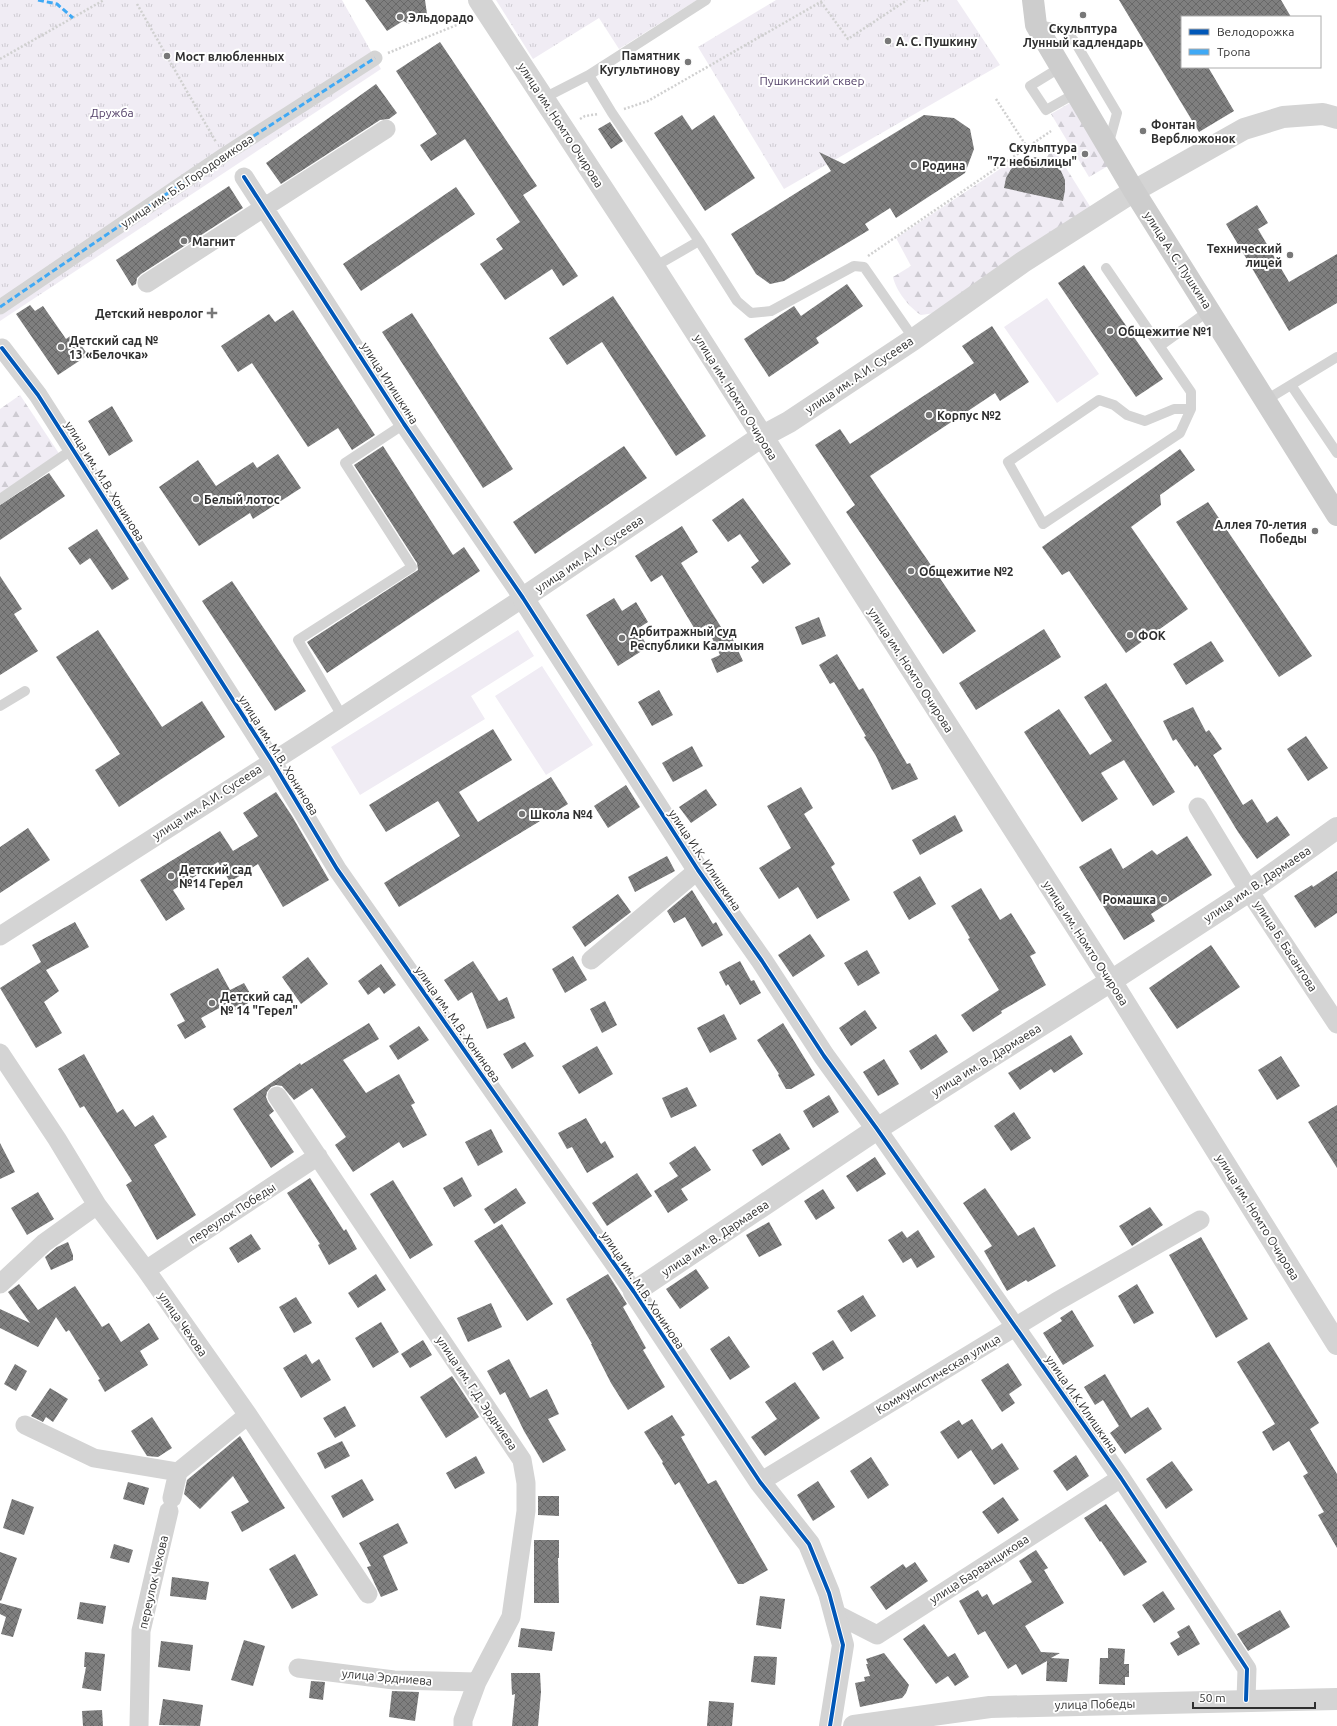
<svg xmlns="http://www.w3.org/2000/svg" width="1337" height="1726" viewBox="0 0 1337 1726" font-family="Ubuntu,sans-serif">
<defs>
<pattern id="forest-firs" width="22" height="20" patternUnits="userSpaceOnUse"><rect width="22" height="20" fill="#f0ecf4"/><path d="M5 1l3.5 6h-7zM16 11l3.5 6h-7z" fill="#cecbd2"/></pattern>
<pattern id="park-tufts" width="24" height="20" patternUnits="userSpaceOnUse"><rect width="24" height="20" fill="#f0ecf4"/><path d="M3 7l-1-3M5 7V3M7 7l1-3M15 17l-1-3M17 17v-4M19 17l1-3" fill="none" stroke="#cecbd2"/></pattern>
<pattern id="building-cross-hatch" width="8" height="8" patternUnits="userSpaceOnUse"><rect width="8" height="8" fill="#7f7f7f"/><path d="M0 0l8 8M0 8l8-8" fill="none" stroke="#686868"/></pattern>
</defs>
<rect width="100%" height="100%" fill="#fff"/>
<path fill="#f0ecf4" d="M1047,298L1099,374L1057,403L1004,327Z
M518,630L534,656L471,696L485,719L360,795L331,747Z
M542,666L593,745L546,775L495,696Z"/>
<path fill="url(#forest-firs)" d="M1070,103L1108,166L1089,177L1051,114Z
M1053,147L1091,208L935,313L921,315C909,307 896,291 893,277L911,266L896,238L1009,163L1011,169L1006,178L1063,201C1067,181 1064,169 1046,159Z
M20,395L60,455L0,496V409Z"/>
<path fill="url(#park-tufts)" d="M0,0H342L381,69L0,321Z
M496,0H697L619,49L599,18L533,59Z
M776,0H957L1000,65L784,189L698,47Z"/>
<path fill="url(#building-cross-hatch)" d="M365,0H425L427,14L418,21L410,24L403,21L387,31Z
M1119,0H1281L1291,17H1182V67H1208L1234,111L1199,132Z
M440,42L537,186L523,195L578,276L563,286L552,269L505,300L480,264L503,249L496,239L520,222L465,139L431,161L420,145L437,134L396,71Z
M376,84L397,113L389,119L380,120L281,184L266,163Z
M682,115L692,130L714,115L755,178L705,211L654,133Z
M924,115L954,118L970,129L974,149L965,173L896,218L890,208L865,224L869,230L784,281L770,284L756,274L731,234L831,171L819,152L844,164Z
M610,122L623,141L611,149L598,129Z
M1036,157L1046,159L1054,164L1061,171L1065,180V190L1063,201L1004,188L1006,178L1011,169L1018,162L1027,158Z
M229,186L243,208L141,274L137,278L136,284L132,286L116,260Z
M456,187L475,214L361,291L343,264Z
M1257,205L1268,223L1258,229L1289,282L1337,254V303L1289,331L1226,224Z
M1084,265L1163,379L1136,397L1058,283Z
M847,284L863,306L816,338L819,343L769,377L744,339L794,306L801,316Z
M613,296L706,436L676,456L602,342L567,365L549,338Z
M30,305L35,311L43,306L66,339L73,334L88,355L58,375L16,314Z
M293,310L375,435L352,450L338,428L308,447L252,363L238,372L221,346L269,314L275,322Z
M412,313L513,469L483,488L382,332Z
M992,326L1029,382L1000,401L995,393L870,476L976,631L943,654L846,512L855,505L815,445L840,429L850,444L974,363L962,346Z
M112,406L133,441L109,456L88,421Z
M383,446L453,555L464,547L480,571L327,673L307,642L418,570L417,563L354,465Z
M624,446L647,478L535,554L513,522Z
M1180,449L1195,470L1160,495L1161,505L1131,527L1188,609L1126,653L1069,571L1062,575L1042,547Z
M278,454L301,488L253,519L250,513L199,546L159,487L198,460L216,486L253,462L257,468Z
M49,473L65,496L0,540V505Z
M743,498L791,564L763,584L751,567L759,561L740,534L728,542L712,520Z
M1208,502L1312,656L1279,677L1176,522Z
M682,526L698,552L681,563L726,635L730,633L743,661L717,673L711,659L720,655L706,625L696,631L662,575L651,582L635,556Z
M97,529L129,579L112,590L90,558L80,565L68,548Z
M0,576L22,609L14,614L38,651L0,675Z
M232,581L306,691L275,711L202,601Z
M614,598L622,611L636,602L648,622L637,629L648,647L618,666L586,615Z
M819,617L826,636L802,645L795,627Z
M1044,629L1061,657L976,710L959,683Z
M98,630L162,727L202,701L225,737L119,807L95,770L120,754L56,657Z
M1211,641L1224,661L1186,685L1173,664Z
M837,654L859,690L863,688L907,764L910,763L918,779L892,790L876,756L864,737L866,736L834,682L830,684L819,665Z
M1106,683L1175,792L1153,806L1124,760L1101,773L1118,799L1082,822L1024,732L1059,709L1090,755L1112,741L1084,697Z
M659,690L673,715L652,726L638,702Z
M1193,707L1206,732L1209,730L1222,749L1213,755L1243,805L1252,799L1267,823L1277,816L1290,835L1257,859L1238,832L1197,765L1195,767L1176,739L1173,741L1163,721Z
M493,729L512,760L459,792L478,822L551,777L568,804L399,907L384,883L460,836L438,801L386,832L369,805Z
M1306,736L1328,768L1308,781L1287,749Z
M692,746L703,766L673,782L662,763Z
M626,785L640,807L608,828L594,806Z
M801,787L813,808L804,814L835,864L831,867L850,900L817,919L798,887L779,899L759,868L791,848L767,806Z
M706,789L717,805L691,823L679,807Z
M276,792L292,816L329,880L283,907L258,864L230,882L218,862L173,890L185,909L166,921L140,880L220,831L233,851L258,836L243,813Z
M955,815L963,831L920,855L912,840Z
M28,828L50,860L0,893V847Z
M1187,836L1212,875L1151,914L1155,921L1124,940L1079,867L1111,848L1123,869L1152,850L1157,855Z
M667,856L675,871L635,892L628,877Z
M1337,871V913L1315,928L1294,896L1312,885L1313,887Z
M920,876L936,904L909,920L893,892Z
M981,888L1000,920L1011,913L1036,953L1030,956L1046,985L1001,1011L1002,1013L973,1032L961,1015L999,990L968,939L970,938L951,906Z
M692,890L713,924L716,922L723,935L702,947L685,917L674,923L667,911Z
M618,894L631,912L585,947L572,927Z
M75,922L89,947L46,970L59,991L44,1002L62,1033L36,1048L0,988L41,962L32,945Z
M810,934L825,956L793,977L778,955Z
M1211,945L1240,987L1177,1029L1149,988Z
M867,950L880,973L858,986L844,963Z
M573,956L587,980L565,993L552,969Z
M308,957L328,984L301,1004L282,977Z
M473,961L499,1001L507,997L515,1018L487,1029L472,992L458,1001L444,980Z
M740,961L751,981L754,980L761,993L740,1005L728,984L726,986L719,972Z
M381,964L396,985L384,994L379,987L368,995L358,981Z
M218,968L230,990L244,983L254,1000L227,1014L223,1006L201,1018L206,1027L185,1039L177,1025L185,1021L170,994Z
M605,1001L617,1025L602,1033L590,1009Z
M865,1010L877,1028L851,1046L839,1028Z
M724,1014L737,1039L710,1053L697,1028Z
M369,1023L379,1039L343,1060L366,1093L399,1074L415,1103L411,1105L427,1135L403,1148L399,1142L353,1172L335,1145L346,1137L312,1088L294,1100L282,1086L276,1085L271,1087L267,1092L266,1097L268,1102L274,1111L269,1115L294,1152L271,1168L233,1109L300,1063L301,1065Z
M783,1023L815,1075L791,1089H786L778,1075L779,1074L757,1040Z
M419,1026L429,1040L398,1060L389,1046Z
M936,1034L948,1052L921,1070L909,1051Z
M1071,1035L1083,1054L1054,1073L1051,1069L1020,1090L1008,1073Z
M525,1042L534,1056L512,1069L503,1054Z
M597,1046L613,1074L579,1094L562,1066Z
M84,1054L117,1113L123,1109L135,1127L153,1115L167,1137L154,1145L196,1215L157,1240L126,1185L132,1181L84,1106L80,1108L58,1069Z
M1281,1056L1300,1086L1277,1100L1258,1070Z
M884,1059L899,1084L878,1096L863,1072Z
M687,1087L697,1106L671,1118L662,1098Z
M829,1095L839,1112L813,1128L803,1111Z
M1337,1105V1168L1308,1122Z
M1014,1112L1031,1138L1011,1151L994,1126Z
M586,1118L601,1144L605,1141L614,1157L587,1173L572,1147L567,1149L558,1133Z
M491,1129L503,1152L478,1166L465,1142Z
M780,1133L790,1149L762,1166L752,1150Z
M0,1143L15,1172L0,1179Z
M695,1146L711,1170L681,1189L688,1200L668,1213L654,1191L678,1176L669,1163Z
M875,1157L886,1174L857,1192L846,1176Z
M637,1173L652,1196L607,1226L592,1203Z
M462,1177L472,1196L454,1207L443,1188Z
M310,1178L344,1231L346,1229L357,1249L329,1265L318,1245L320,1244L287,1193Z
M393,1180L433,1245L410,1259L370,1194Z
M516,1188L526,1203L494,1224L484,1209Z
M985,1188L1018,1236L1034,1227L1056,1266L1028,1282L1026,1280L1007,1291L984,1251L992,1246L963,1203Z
M823,1189L835,1208L816,1220L804,1201Z
M38,1192L54,1219L27,1235L11,1208Z
M1150,1207L1163,1225L1132,1246L1119,1226Z
M769,1222L782,1245L759,1257L746,1235Z
M502,1224L553,1304L527,1321L474,1241Z
M918,1230L935,1257L917,1268L911,1258L903,1263L888,1240L902,1231L907,1238Z
M251,1234L261,1249L238,1263L229,1248Z
M1201,1237L1248,1319L1216,1338L1169,1255Z
M68,1242L73,1255V1260L51,1270L45,1257L57,1247Z
M696,1269L709,1288L680,1309L666,1289Z
M376,1274L386,1290L358,1308L348,1293Z
M608,1274L627,1304L623,1307L646,1348L643,1350L665,1387L628,1410L611,1383L591,1344H592L566,1299Z
M19,1284L38,1310L75,1286L102,1327L109,1323L121,1342L149,1323L159,1339L140,1351L148,1365L105,1392L98,1380L100,1379L69,1330L66,1332L56,1317L38,1347L0,1328V1309L30,1323L8,1292Z
M1137,1284L1154,1313L1134,1324L1118,1296Z
M863,1295L876,1316L851,1332L837,1311Z
M296,1297L312,1323L294,1333L279,1307Z
M491,1303L502,1327L468,1342L457,1318Z
M1072,1310L1094,1346L1063,1365L1043,1333L1062,1321L1060,1318Z
M381,1322L399,1352L373,1368L355,1338Z
M729,1336L750,1367L730,1380L710,1349Z
M423,1340L432,1355L410,1368L401,1354Z
M833,1340L844,1358L823,1371L812,1353Z
M1269,1342L1319,1423L1310,1429L1337,1474V1548L1318,1515L1324,1512L1303,1476L1308,1473L1289,1441L1273,1451L1262,1432L1275,1424L1237,1362Z
M306,1354L312,1364L319,1359L331,1380L301,1398L283,1368Z
M509,1359L530,1398L547,1389L559,1414L548,1419L566,1450L543,1463L524,1431L505,1392L500,1395L487,1371Z
M1008,1363L1022,1385L1009,1394L1015,1403L1002,1412L981,1380Z
M15,1364L27,1371L16,1391L4,1384Z
M1105,1374L1131,1418L1148,1407L1162,1429L1125,1454L1110,1433L1119,1426L1103,1400L1095,1405L1084,1387Z
M452,1376L479,1417L446,1438L420,1397Z
M795,1382L820,1418L765,1456L751,1437L777,1419L765,1402Z
M50,1388L68,1399L53,1422L46,1417L43,1422L31,1416Z
M345,1406L356,1426L335,1438L323,1418Z
M672,1415L685,1435L681,1437L708,1484L716,1480L768,1570L743,1584H738L679,1482L675,1485L662,1463L663,1462L644,1432Z
M152,1417L172,1448L158,1457L147,1456L131,1431Z
M972,1419L992,1450L1002,1443L1019,1469L994,1485L971,1450L958,1459L940,1432L959,1420L962,1425Z
M240,1436L285,1508L242,1532L231,1512L249,1502L233,1476L200,1509L184,1494L187,1480Z
M342,1441L350,1456L325,1469L317,1453Z
M1076,1455L1089,1476L1067,1491L1053,1471Z
M476,1456L485,1473L455,1489L446,1473Z
M871,1457L889,1485L868,1499L850,1471Z
M1172,1461L1193,1490L1166,1509L1146,1479Z
M362,1479L374,1500L343,1518L331,1496Z
M818,1481L835,1507L813,1521L797,1495Z
M128,1482L149,1488L144,1505L123,1499Z
M538,1496H559V1516L538,1515Z
M1003,1497L1019,1520L998,1534L982,1512Z
M12,1499L34,1507L24,1535L3,1528Z
M1106,1504L1147,1562L1124,1576L1101,1541L1100,1542L1084,1518Z
M398,1523L408,1543L383,1556L398,1590L381,1597L367,1567L371,1566L359,1543Z
M534,1540H559V1558H558L559,1603H534Z
M114,1544L133,1550L129,1563L110,1558Z
M1036,1550L1048,1568L1044,1570L1064,1603L1025,1626L1041,1652L1060,1653L1051,1658L1069,1659L1067,1682L1046,1681L1047,1661L1022,1675L1016,1664L1008,1669L985,1631L978,1635L959,1601L978,1590L982,1597L987,1594L993,1605L1032,1582L1019,1561Z
M0,1552L17,1558L1,1601L0,1600Z
M295,1554L318,1595L292,1609L269,1569Z
M915,1562L928,1581L886,1610L870,1587L903,1564L906,1568Z
M172,1577L209,1582L206,1600L170,1596Z
M1163,1591L1175,1609L1154,1623L1142,1605Z
M760,1596L785,1599L781,1629L756,1625Z
M80,1602L106,1606L103,1624L77,1619Z
M0,1603L22,1609L13,1637L1,1634L6,1617L0,1614Z
M1280,1610L1290,1627L1248,1651L1237,1634Z
M924,1624L948,1657L955,1653L969,1677L955,1686L948,1676L936,1684L903,1639Z
M1189,1625L1200,1644L1178,1656L1170,1643L1180,1637L1177,1632Z
M521,1628L555,1632L552,1651L518,1647Z
M244,1640L265,1646L253,1686L231,1680Z
M161,1641L193,1645L190,1671L158,1667Z
M1108,1648L1125,1649L1124,1664H1129V1677H1125V1685L1099,1684L1100,1658H1108Z
M85,1652L105,1654L101,1691L82,1688L86,1667H84Z
M884,1653L909,1685L906,1693L902,1698L860,1707L855,1683L865,1681L864,1677L870,1676L866,1664H868L866,1659Z
M754,1656L777,1657L775,1685L751,1682Z
M511,1673H540L541,1692L538,1726H512L515,1694L512,1695Z
M311,1681L325,1682L323,1700L309,1698Z
M392,1691L419,1692L415,1721L389,1717Z
M163,1699L203,1705L200,1726L159,1725Z
M709,1701L734,1703L732,1726H707Z
M102,1710L103,1726H83L82,1711Z"/>
<g fill="none" stroke-linecap="round" stroke-linejoin="round">
<path stroke="#d0d0d0" stroke-width="2.5" stroke-dasharray="2 2" stroke-linecap="butt" d="M919,0L926,1L928,0
M821,2L848,39L907,0
M137,4L216,142
M388,53L464,22
M0,59L104,0
M996,99L1027,147
M624,109L648,101L824,0
M580,119L585,116L598,114
M868,256L1051,131"/>
<path stroke="#d4d4d4" stroke-width="10" d="M1037,25L1065,30L1075,42L1117,113L1108,146
M1061,67L1030,86L1046,110L1076,93
M589,75L706,0
M544,98L589,75L612,113L699,241L737,301L751,313L771,311L854,266L864,267L914,339
M654,267L699,241
M1106,268L1191,392V409L1180,433L1043,524L1008,462L1099,400L1114,405L1127,415L1145,421L1174,409H1191
M1160,346L1210,310
M1291,385L1337,453
M1266,400L1337,357
M0,499L73,449
M0,706L25,691
M342,716L298,640L412,567L345,463L404,424"/>
<path stroke="#d4d4d4" stroke-width="15" d="M0,307L224,155L375,58"/>
<path stroke="#d4d4d4" stroke-width="19" d="M147,283L386,129
M2,348L38,395L272,761L337,869L634,1292
M1198,807L1249,891L1337,1024
M0,936L311,737L523,598L404,424L244,177
M591,960L698,870
M0,1053L57,1139L97,1205L146,1270L248,1415L368,1594
M277,1096L522,1460L526,1483V1511L511,1617L477,1682L463,1720V1726
M877,1129L1121,1478L1247,1669L1246,1700
M146,1270L318,1156
M0,1284L44,1243L97,1205
M25,1425L94,1458L178,1472
M760,1482L1056,1302L1200,1220
M172,1498L178,1472L248,1415
M834,1613L877,1635L1121,1478
M298,1668L394,1680L477,1682
M139,1726L141,1631L169,1511"/>
<path stroke="#d4d4d4" stroke-width="22" d="M479,0L654,267L1111,981L1337,1344
M877,1129L824,1056L762,961L698,870L523,598L761,437L789,422L914,339L1023,262L1134,191L1244,129L1283,117L1323,114L1337,118
M830,1726L843,1645L829,1593L809,1544L760,1482L634,1292L877,1129L1111,981L1249,891L1337,828
M854,1726L990,1707L1337,1699"/>
<path stroke="#cdcdcd" stroke-width="22" d="M1033,0L1036,25L1134,191L1337,515"/>
<path stroke="#3fa9f5" stroke-width="3" stroke-dasharray="6 3" stroke-linecap="butt" d="M38,0L57,4L73,18
M0,307L224,155L375,58"/>
<defs>
<path id="cycleway" d="M244,177L404,424L523,598L698,870L762,961L824,1056L877,1129L1121,1478L1247,1669L1246,1700
M2,348L38,395L272,761L337,869L634,1292L760,1482L809,1544L829,1593L843,1645L830,1726"/>
</defs>
<use href="#cycleway" stroke="#fff" stroke-width="6"/>
<use href="#cycleway" stroke="#0057b8" stroke-width="4"/>
</g>
<g fill="#787878" stroke="#fff" stroke-width="1.5">
<circle cx="1083" cy="15" r="4"/>
<circle cx="400" cy="17" r="4"/>
<circle cx="888" cy="41" r="4"/>
<circle cx="167" cy="56" r="4"/>
<circle cx="688" cy="62" r="4"/>
<circle cx="1143" cy="131" r="4"/>
<circle cx="1085" cy="154" r="4"/>
<circle cx="914" cy="165" r="4"/>
<circle cx="184" cy="241" r="4"/>
<circle cx="1290" cy="255" r="4"/>
<path d="M210 307h4v4h4v4h-4v4h-4v-4h-4v-4h4z"/>
<circle cx="1110" cy="331" r="4"/>
<circle cx="61" cy="347" r="4"/>
<circle cx="929" cy="415" r="4"/>
<circle cx="196" cy="499" r="4"/>
<circle cx="1315" cy="531" r="4"/>
<circle cx="911" cy="571" r="4"/>
<circle cx="1130" cy="635" r="4"/>
<circle cx="622" cy="638" r="4"/>
<circle cx="522" cy="814" r="4"/>
<circle cx="171" cy="876" r="4"/>
<circle cx="1164" cy="899" r="4"/>
<circle cx="212" cy="1003" r="4"/>
</g>
<g text-anchor="middle" dominant-baseline="central" stroke-width="4" stroke-linejoin="round" paint-order="stroke">
<g font-size="12" font-weight="bold" fill="#2f2f2f" stroke="#fff" text-anchor="start">
<text x="408" y="17">Эльдорадо</text>
<text x="1083" y="28" text-anchor="middle">Скульптура<tspan x="1083" dy="14">Лунный кадлендарь</tspan></text>
<text x="896" y="41">А. С. Пушкину</text>
<text x="680" y="55" text-anchor="end">Памятник<tspan x="680" dy="14">Кугультинову</tspan></text>
<text x="175" y="56">Мост влюбленных</text>
<text x="1151" y="124">Фонтан<tspan x="1151" dy="14">Верблюжонок</tspan></text>
<text x="1077" y="147" text-anchor="end">Скульптура<tspan x="1077" dy="14">"72 небылицы"</tspan></text>
<text x="922" y="165">Родина</text>
<text x="192" y="241">Магнит</text>
<text x="1282" y="248" text-anchor="end">Технический<tspan x="1282" dy="14">лицей</tspan></text>
<text x="203" y="313" text-anchor="end">Детский невролог</text>
<text x="1118" y="331">Общежитие №1</text>
<text x="69" y="340">Детский сад №<tspan x="69" dy="14">13 «Белочка»</tspan></text>
<text x="937" y="415">Корпус №2</text>
<text x="204" y="499">Белый лотос</text>
<text x="1307" y="524" text-anchor="end">Аллея 70-летия<tspan x="1307" dy="14">Победы</tspan></text>
<text x="919" y="571">Общежитие №2</text>
<text x="630" y="631">Арбитражный суд<tspan x="630" dy="14">Республики Калмыкия</tspan></text>
<text x="1138" y="635">ФОК</text>
<text x="530" y="814">Школа №4</text>
<text x="179" y="869">Детский сад<tspan x="179" dy="14">№14 Герел</tspan></text>
<text x="1156" y="899" text-anchor="end">Ромашка</text>
<text x="220" y="996">Детский сад<tspan x="220" dy="14">№ 14 "Герел"</tspan></text>
</g>
<g font-size="12" fill="#523f67" stroke="#fff">
<text x="812" y="80">Пушкинский сквер</text>
<text x="112" y="112">Дружба</text>
</g>
<g font-size="12" fill="#2f2f2f" stroke="#fff">
<text transform="translate(561 125) rotate(57)">улица им. Номто Очирова</text>
<text transform="translate(187 181) rotate(-34)">улица им. Б.Б.Городовикова</text>
<text transform="translate(1178 260) rotate(57)">улица А. С. Пушкина</text>
<text transform="translate(859 375) rotate(-34)">улица им. А.И. Сусеева</text>
<text transform="translate(390 383) rotate(57)">улица Илишкина</text>
<text transform="translate(736 397) rotate(58)">улица им. Номто Очирова</text>
<text transform="translate(105 481) rotate(58)">улица им. М.В. Хонинова</text>
<text transform="translate(589 554) rotate(-34)">улица им. А.И. Сусеева</text>
<text transform="translate(911 670) rotate(57)">улица им. Номто Очирова</text>
<text transform="translate(279 755) rotate(58)">улица им. М.В. Хонинова</text>
<text transform="translate(207 802) rotate(-33)">улица им. А.И. Сусеева</text>
<text transform="translate(705 860) rotate(56)">улица И.К. Илишкина</text>
<text transform="translate(1257 884) rotate(-34)">улица им. В. Дармаева</text>
<text transform="translate(1086 943) rotate(57)">улица им. Номто Очирова</text>
<text transform="translate(1286 946) rotate(57)">улица Б. Басангова</text>
<text transform="translate(458 1024) rotate(55)">улица им. М.В. Хонинова</text>
<text transform="translate(986 1060) rotate(-32)">улица им. В. Дармаева</text>
<text transform="translate(232 1213) rotate(-33)">переулок Победы</text>
<text transform="translate(1258 1217) rotate(58)">улица им. Номто Очирова</text>
<text transform="translate(715 1238) rotate(-34)">улица им. В. Дармаева</text>
<text transform="translate(643 1290) rotate(56)">улица им. М.В. Хонинова</text>
<text transform="translate(183 1324) rotate(55)">улица Чехова</text>
<text transform="translate(938 1374) rotate(-31)">Коммунистическая улица</text>
<text transform="translate(477 1393) rotate(56)">улица им. Г.Д. Эрдниева</text>
<text transform="translate(1082 1404) rotate(55)">улица И.К.Илишкина</text>
<text transform="translate(979 1569) rotate(-33)">улица Барванцикова</text>
<text transform="translate(153 1582) rotate(-77)">переулок Чехова</text>
<text transform="translate(387 1677) rotate(5)">улица Эрдниева</text>
<text transform="translate(1095 1704) rotate(-1)">улица Победы</text>
</g>
</g>
<rect x="1181" y="16" width="140" height="52" fill="#ffffff" stroke="#acacac"/>
<rect x="1189" y="29" width="20" height="6" fill="#0057b8" stroke="#acacac"/>
<text x="1217" y="36" font-size="12" fill="#2f2f2f">Велодорожка</text>
<rect x="1189" y="49" width="20" height="6" fill="#3fa9f5" stroke="#acacac"/>
<text x="1217" y="56" font-size="12" fill="#2f2f2f">Тропа</text>
<path d="M1193 1702v6h122v-6" fill="none" stroke="#2f2f2f" stroke-width="2"/>
<text x="1199" y="1702" font-size="12" fill="#2f2f2f" stroke="#ffffff" stroke-width="3" paint-order="stroke">50 m</text>
</svg>
